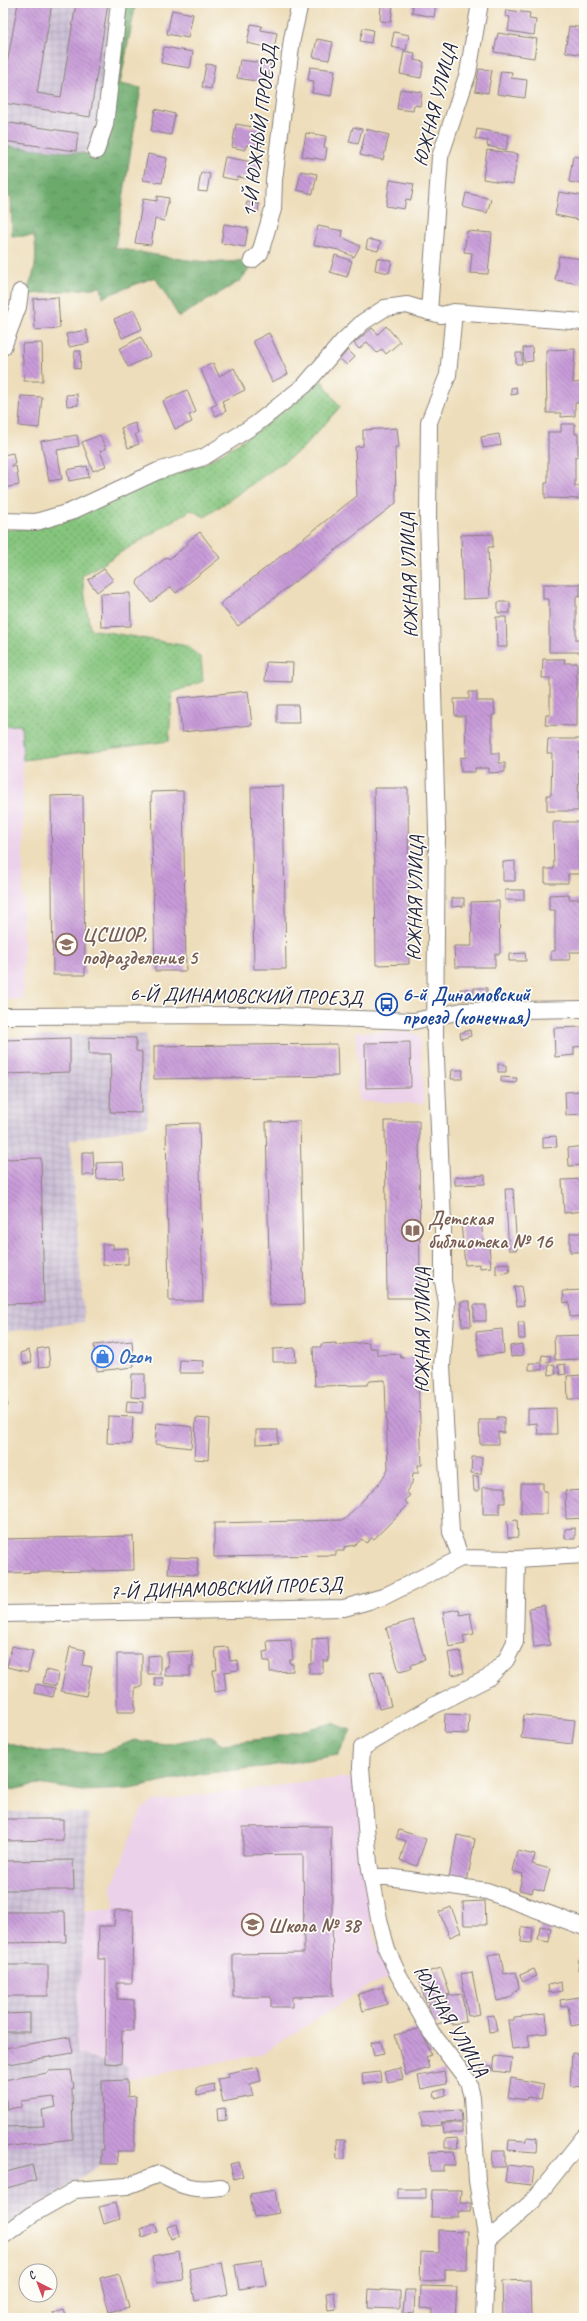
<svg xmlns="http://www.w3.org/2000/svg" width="587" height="2321" viewBox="0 0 587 2321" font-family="Caveat,sans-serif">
<defs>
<pattern id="industrial-grid" width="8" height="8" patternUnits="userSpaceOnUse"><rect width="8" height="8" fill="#cbbfd5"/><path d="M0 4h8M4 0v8" fill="none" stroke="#aea4b8"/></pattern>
<pattern id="grass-dots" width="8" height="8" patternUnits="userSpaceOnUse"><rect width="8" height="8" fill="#85c57d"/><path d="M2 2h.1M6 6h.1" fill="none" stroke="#6ca068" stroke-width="1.8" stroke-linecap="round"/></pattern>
<pattern id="forest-crowns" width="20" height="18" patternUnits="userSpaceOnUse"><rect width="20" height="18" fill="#6caa6c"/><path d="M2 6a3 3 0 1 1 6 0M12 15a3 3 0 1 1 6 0" fill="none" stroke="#588a5a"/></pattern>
<pattern id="building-back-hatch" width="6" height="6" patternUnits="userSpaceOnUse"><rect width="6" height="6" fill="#c89bd8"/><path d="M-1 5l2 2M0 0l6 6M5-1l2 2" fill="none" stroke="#a27eb0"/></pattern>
</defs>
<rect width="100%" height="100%" fill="#fdfcf7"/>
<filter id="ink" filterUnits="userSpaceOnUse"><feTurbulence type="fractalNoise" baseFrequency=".025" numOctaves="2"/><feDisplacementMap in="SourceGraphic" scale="8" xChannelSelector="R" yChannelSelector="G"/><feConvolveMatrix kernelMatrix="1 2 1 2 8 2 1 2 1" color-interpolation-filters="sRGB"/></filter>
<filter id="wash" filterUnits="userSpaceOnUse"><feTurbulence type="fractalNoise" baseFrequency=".012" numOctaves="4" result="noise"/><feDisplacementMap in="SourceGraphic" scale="16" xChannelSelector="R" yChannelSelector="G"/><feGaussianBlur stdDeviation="0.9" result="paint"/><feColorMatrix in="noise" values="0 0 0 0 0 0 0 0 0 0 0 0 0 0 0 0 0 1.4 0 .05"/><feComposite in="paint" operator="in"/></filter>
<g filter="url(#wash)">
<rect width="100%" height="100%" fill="#edddba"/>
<path fill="#ecd1ea" d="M21,725L23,760V999L3,1000V726Z
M356,1032H409L420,1035L424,1104L359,1101Z
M340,1778H359L366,1875L375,1940L391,1977L372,1984L262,2054L127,2080L128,2066L121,2064L105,2063L77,2053L76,2034L85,1910H114L112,1887L141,1810L154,1801Z"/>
<path fill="url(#industrial-grid)" d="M3,3H115L94,141L84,153L3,146Z
M146,1034L148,1125L70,1140L84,1322L3,1332V1037Z
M3,1812L89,1813L85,1910L76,2034L77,2053L105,2063L121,2064L128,2066V2096H136L134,2151H118V2164H101L3,2231Z"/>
<path fill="url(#grass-dots)" stroke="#54745c" d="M322,381L340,407L302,449L205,517L191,510L82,576L90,629L187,646L201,658L203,681L172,693L169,741L23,760L21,725L3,726V530L35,527L70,519L160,479L206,463L259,430Z"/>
<path fill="url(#forest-crowns)" stroke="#476654" d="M126,3H136L120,84L141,88L115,248C152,253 216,270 250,258L253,265L240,281L179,317L155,277L103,297L101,287L25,295C35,273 38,261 34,236H12L11,197L3,196V146L100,155Z
M333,1723L351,1730L338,1755L270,1766L201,1774L130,1789L82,1791L38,1784L3,1792V1742L37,1751L103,1753L134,1740L166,1744L212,1736L222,1744L270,1738Z"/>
<g id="blocks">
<path fill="url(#building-back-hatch)" d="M18,3H52L37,93L61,97L76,3H108L90,117L3,103V86Z
M381,3L393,5L391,22L380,21Z
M413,3H436L434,17L412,13Z
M514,3H530V6Z
M172,10L193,14L188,38L167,34Z
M506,10L530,13L529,19L536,20L534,35L508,31L510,17L505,16Z
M251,24L262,26L261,30L277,33L274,49L247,43Z
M569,26L584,28V55L565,52Z
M363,28L373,30L371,43L360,41Z
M394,32L409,35L406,50L391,47Z
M498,33L537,39L534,58L494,52Z
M317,39L333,42L329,60L313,57Z
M164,47L193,52L190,68L161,63Z
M404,51L415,53L414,60L424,62L421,78L400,74Z
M240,60L271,64L268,83L237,78Z
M206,64L215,65L211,89L202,87Z
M310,67L335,70L331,96L312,93L314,81L308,80Z
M479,69L492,70L488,93L475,91Z
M501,71L512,72L511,78L527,80L525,98L497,94Z
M400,89L422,92L420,106L414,105L413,111L397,109Z
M155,109L175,114L171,135L151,131Z
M3,122L78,133L76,151L3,141Z
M236,124L264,129L261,147L246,145L245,150L232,147Z
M353,127L362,129L358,144L349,142Z
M366,129L389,135L383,160L360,155Z
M477,129L509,135L506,150L487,146L488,141L475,139Z
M306,133L326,136L324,147L327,148L325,160L302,156Z
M487,150L518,154L513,184L483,179Z
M148,154L167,158L162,183L143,180Z
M573,156L584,158V184L569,182Z
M225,157L258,163L256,180L238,177L237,180L221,177Z
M301,171L317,174L313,194L297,190Z
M201,172L210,174L207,192L198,191Z
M390,180L414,184L411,200L406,199L404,209L386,206Z
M559,192L584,196V221L555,215Z
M466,193L491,199L487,213L463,207Z
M157,196L169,198L164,221L155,219L151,245L135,243L143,199L157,201Z
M247,202L259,204L258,213L245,211Z
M224,224L248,228L245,247L221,243Z
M318,226L343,231L342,237L360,246L354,257L339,250L314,245Z
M467,231L492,233L488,274L470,273L472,253L464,252Z
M368,239L381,242L378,251L366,248Z
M335,255L352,261L347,277L330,272Z
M559,256L584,259L580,284L555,280Z
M377,258L392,261L389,273L375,270Z
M58,297L60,328L35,330L33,299Z
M134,310L142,329L122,338L114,319Z
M386,326L400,342L386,354L382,349L377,353L367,342L359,349L354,343L372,328L378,334Z
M86,330L89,343L69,347L66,334Z
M269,333L288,374L272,382L253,341Z
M141,337L150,356L128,367L119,349Z
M42,343L43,381H24L22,344Z
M532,347L533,361L524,362L523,348Z
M575,349L573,383L582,382L583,403H575V416L561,417V413H547L546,350Z
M348,350L355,357L347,365L340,359Z
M75,351H81L80,369L74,368Z
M516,353H522V364H516Z
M213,363L219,376L234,368L245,390L222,401L226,411L216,416L211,407L217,404L200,369Z
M516,387L517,394L511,395V388Z
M187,390L196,412L189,415L192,422L175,429L163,401Z
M77,394L78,405L67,406L66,395Z
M21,396L42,397L39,428L19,426Z
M135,423L138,433L135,434L139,444L128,448L121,428Z
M561,424H575V434H578V457L575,456V486H584V499L545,498V483H548V432H561Z
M397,428L399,447H395L396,503L238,626L220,604L357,496L355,447L363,446V430Z
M499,434L501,445L483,448L481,437Z
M77,435L79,446L57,450L62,479L49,481L41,441Z
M100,435L106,449L100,451L106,466L93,471L82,442Z
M13,453L15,464H12V467L16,466L19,485L3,488V455Z
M87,466L89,477L69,481L67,470Z
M200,532L220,558L176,593L171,587L151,602L137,584L138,580L167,557L169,559L188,544L187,542Z
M493,534V547H488L490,598L463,599L461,535Z
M104,569L113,580L97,592L88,580Z
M543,584H580V597L576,596V640H583V652H549V599H543Z
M130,593L131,626L101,627L100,594Z
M498,602H510V613H498Z
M496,617H506L507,647H497Z
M543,659H565L564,663H577V726L545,725L546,715H550V678H542Z
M266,662L293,663L292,682L265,681Z
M248,691L252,725L182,732L178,698Z
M469,692H477V701H494L495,715H492V753H499V763H505V772L489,773V768H475V772H461L460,758L466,757L465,716H455L454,699H469Z
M277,705H298L299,723H277Z
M548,739H584V752H579L578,811H547V795H551L552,753H547Z
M283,786L286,969H254L251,787Z
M374,788H408L409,964L376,965Z
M183,791L186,971H155L151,792Z
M83,795L85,975H53L51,796Z
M553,822H579V874H568V883H545V869H554Z
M515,861V881H503V862Z
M505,890H524V900H505Z
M569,894V899H584L582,952H569L570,960H551V951H555V910H549V895Z
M452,898H464V906L452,907Z
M499,901L500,954H495V967H455L454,946H472L471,902Z
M525,953L526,961H509V954Z
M474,988H487V999H474Z
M460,989H470V1000H460Z
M582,1027L583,1046L574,1047V1055L555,1057L554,1028Z
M470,1030L471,1036L461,1039L460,1033Z
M89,1037L136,1038V1051L142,1052L141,1113L110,1112L111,1054H89Z
M70,1038V1072L3,1074V1040Z
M410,1042L411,1087L366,1088L365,1043Z
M337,1044L338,1076L154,1079V1046Z
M498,1064L506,1065V1072H498Z
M452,1070H463L462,1079H451Z
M501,1077L517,1078L516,1083L501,1082Z
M584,1091V1114L566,1115L565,1092Z
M300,1121L304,1304L270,1305L266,1122Z
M385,1121H419L420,1298H387Z
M199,1123L203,1301H169L166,1124Z
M556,1136L557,1147L543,1148V1137Z
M584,1146V1165L569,1166L568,1148Z
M82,1152H93L94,1175H82Z
M41,1158L44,1303L3,1304V1159Z
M123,1162L124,1178L97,1179L96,1163Z
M485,1175V1184L455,1185V1177Z
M584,1179V1211L564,1213L562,1180Z
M505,1189H513L517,1250H509Z
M481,1221L484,1247H489L491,1267L480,1268V1264L465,1265L461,1223Z
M570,1233H584V1252H570Z
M102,1244H113V1249L128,1248V1264L103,1265Z
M509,1263L510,1272L496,1274V1264Z
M521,1286L524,1305L517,1306L514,1287Z
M584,1290V1316L570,1317L569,1302L564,1303L563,1291Z
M461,1301H470L471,1326H462Z
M474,1305H486V1321H474Z
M518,1322H524L525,1339H519Z
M502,1329L504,1353L479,1356L476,1332Z
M584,1335V1359L555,1360L554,1336Z
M132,1341L134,1367L97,1371L94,1345Z
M369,1342V1348H377V1355L400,1354L401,1358L417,1357L422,1465H418V1473H413L412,1483L406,1492L410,1495L405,1500L408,1505L374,1539L372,1538L366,1543L362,1539L355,1545L344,1547V1551H336V1555L214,1557V1523L344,1520L382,1480L388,1469L385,1380L370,1381L367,1385L315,1386L313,1347H321V1344L336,1343V1345Z
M522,1344L523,1355L511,1357L510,1346Z
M48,1347L50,1366L39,1367L37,1349Z
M295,1348L296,1362H273V1349Z
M29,1350L32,1362L24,1364L20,1353Z
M542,1355L551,1356L550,1362L541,1361Z
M180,1360L204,1361L203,1373H179Z
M529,1363H542V1370H529Z
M554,1364L556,1374L549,1375L548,1365Z
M565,1364L566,1374L560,1375L558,1365Z
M132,1374H145V1398L131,1397Z
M584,1375V1399H568L567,1376Z
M3,1386L8,1406L3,1407Z
M127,1401L143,1402L142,1413L126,1412Z
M556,1408L557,1434H538L537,1423L528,1424V1409Z
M108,1416L133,1417L131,1444L107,1443Z
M497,1417H504V1433L498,1432V1444H480L479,1420H497Z
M196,1418L210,1419L208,1460L194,1459Z
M157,1423L193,1427L191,1448L155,1444Z
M256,1430H278V1443L256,1444Z
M472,1457H482L481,1474L471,1473Z
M473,1476H478L479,1491H474Z
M521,1483H543V1491H547V1514H521Z
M483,1487H505V1503H500V1514H483Z
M584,1490V1518L566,1519L565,1491Z
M517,1520L518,1537L508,1538L507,1521Z
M575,1528V1539H565V1529Z
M133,1536L134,1570L3,1573V1539Z
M169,1557L198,1558L197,1575L168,1574Z
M544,1605L550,1645L534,1647L529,1608Z
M459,1609L460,1615L470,1613L474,1634L463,1636L465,1644L449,1647L443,1612Z
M413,1620L425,1660L411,1665L412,1668L399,1671L386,1628Z
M328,1638L329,1661H323V1673H309V1664H312V1639Z
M291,1640L293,1660H290V1664H293V1671L270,1672V1661H264L263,1652L268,1651L267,1641Z
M12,1646L33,1651L28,1672L7,1667Z
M70,1647L85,1650L82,1665L92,1667L86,1696L61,1691Z
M228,1647L230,1661L238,1660L239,1670L224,1672L226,1690L215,1692L213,1670H217L215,1648Z
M192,1651L193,1666H190V1676H165V1667H168L167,1652Z
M460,1651L464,1673L452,1675L448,1653Z
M117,1654H142V1687H135V1712H117Z
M160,1655V1674H148V1656Z
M46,1670L58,1673L56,1686L43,1683Z
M382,1671L391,1706L379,1709L370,1673Z
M154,1678H163V1686H155Z
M36,1684L55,1688L53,1697L34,1693Z
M445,1714L469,1715L468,1734L444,1733Z
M524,1715L575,1720L572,1744L521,1738Z
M3,1819H63V1840L3,1841Z
M331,1826L333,1996L292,1997V2007H271V1997H233V1954L304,1953L303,1854L243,1855V1827Z
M399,1830L426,1839L417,1866L400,1860L406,1841L396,1838Z
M457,1835L475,1839L467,1882L449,1879Z
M517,1851L535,1855L532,1864L550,1869L544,1891L533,1888L532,1893L519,1890L523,1874L512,1871Z
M73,1860L74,1890H3V1861Z
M485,1901L486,1925H464L463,1902Z
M451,1907L461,1932L450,1937L439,1912Z
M115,1910H133L132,1983H117V1999L134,2000V2030H122L121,2064L105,2063L106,1959H98L99,1926H114Z
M3,1912H65L66,1942L3,1943Z
M540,1926L551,1928L549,1942L538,1940Z
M522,1927L533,1928L532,1943L521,1942Z
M500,1953L504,1974L516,1972L519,1987L510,1998L497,2001L488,1955Z
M579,1959H584V1971L578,1970Z
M3,1965H48V1996H3Z
M441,1968L450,1994L426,2002L417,1975Z
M534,1969L537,1976L523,1982L520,1975Z
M472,1972L480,2014L468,2016L461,1974Z
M561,1982L562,1991L549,1993L548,1985Z
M382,1987L387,2004L363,2011L358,1994Z
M462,1994L466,2022L451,2024L447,1996Z
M579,1997L582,2024L571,2026L568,2006L561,2007L560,2000Z
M442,2000L448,2021L434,2025L428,2004Z
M30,2013V2032H3V2014Z
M546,2014L548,2033L528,2035L530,2047L512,2049L508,2020H514V2017Z
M494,2015L497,2031L489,2032L487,2016Z
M421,2028L431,2055L426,2057L429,2068L406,2075L395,2035Z
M70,2037L73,2053L8,2064L5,2048Z
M381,2041L384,2054L374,2056L371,2043Z
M572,2053L584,2054V2087L570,2086Z
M495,2056L512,2058L510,2073L493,2071Z
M482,2064L492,2066L491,2072L481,2071Z
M258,2067L261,2081L250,2084L253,2096L223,2102L218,2079L229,2077L228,2073Z
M400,2068L403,2079L387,2082L384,2072Z
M71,2070L74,2088H72L73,2139L3,2147V2127L44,2126L42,2110L56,2107L54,2097L21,2101V2107L7,2109L3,2080L48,2073V2071Z
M444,2071L446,2084L421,2089L418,2076Z
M380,2072L381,2082L363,2084L362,2074Z
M511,2078L544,2084L541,2099L527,2097L526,2100L508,2097Z
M127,2080L128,2097L136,2096L134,2151H117L118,2164H101V2149L103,2150L102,2081Z
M214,2084L215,2092L197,2096L196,2088Z
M445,2089L446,2095L435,2098L434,2092Z
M225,2108L226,2120L218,2121L217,2109Z
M461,2110L462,2121L441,2122V2125L422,2127L421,2112Z
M442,2123H462V2133H443Z
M527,2137L537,2138L536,2152L508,2150L509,2140L527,2141Z
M457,2138L458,2148H445V2139Z
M336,2140H345V2159H337Z
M454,2151L455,2165H443V2171H430L429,2152Z
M493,2151H505V2167H492Z
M239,2162L243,2176L234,2179L230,2164Z
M32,2165L36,2180L3,2189V2173Z
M507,2165L534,2168L532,2185L505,2182Z
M397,2189H426V2198H397Z
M275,2190L279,2213L254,2217L250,2194Z
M432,2190H461L460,2203H471L470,2212H458V2217H431Z
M115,2203L119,2219L104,2224L99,2207Z
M155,2224L158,2232L142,2237L140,2229Z
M177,2224L180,2236L171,2239L167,2227Z
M439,2230L468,2231L467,2269H445V2280L420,2281L421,2252L439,2253Z
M179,2251L183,2279L156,2283L152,2256Z
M262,2261L266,2285L239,2289L235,2265Z
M222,2262L228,2294L195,2301L189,2269Z
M119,2273L129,2307L109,2312L100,2278Z
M530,2280L531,2318H503L502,2281Z
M421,2286L457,2287L455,2318H432V2309L420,2308Z
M369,2289L400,2291V2309L368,2308Z
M405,2290H415L414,2314L403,2313Z
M334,2292L336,2309L328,2310L326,2293Z
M63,2310L66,2318H55L53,2313Z"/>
</g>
</g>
<g filter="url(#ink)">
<use href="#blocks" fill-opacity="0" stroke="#88807a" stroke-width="1"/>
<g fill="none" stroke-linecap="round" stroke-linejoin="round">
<defs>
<path id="minor" d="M96,151L105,125L119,3
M252,260L260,253L273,209L274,180L292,39L300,3
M429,312L440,157L468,73L480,3
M454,312L448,375L429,422L428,517L437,829L435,1035L443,1223V1281L447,1303L442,1366L451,1532L461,1558
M3,347L18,307L20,292
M3,521L36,522L70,512L158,471L204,457L256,424L305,385L343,341L363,322L385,308L407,305L441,315L454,312L584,322
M3,1016L249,1015L414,1021L462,1011L584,1009
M3,1614L344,1608L383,1597L461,1558L517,1559L584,1555
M372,1877H388L487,1891L584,1927
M3,2236L31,2215L75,2190L127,2186L159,2174C183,2187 194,2191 221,2187
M487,2241L533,2201L584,2137
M484,2318L487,2241L477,2181L472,2097L468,2081L431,2032L398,1974L387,1950L379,1919L369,1863L361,1767L362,1748L431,1707L488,1678L506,1660L515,1642L517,1559"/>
</defs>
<use href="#minor" stroke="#88807a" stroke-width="18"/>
<use href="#minor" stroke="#fff" stroke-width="16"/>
</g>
</g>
<defs>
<symbol id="school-ring" viewBox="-11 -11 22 22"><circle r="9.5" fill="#fdfcf7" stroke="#8d6e63" stroke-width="1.5"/><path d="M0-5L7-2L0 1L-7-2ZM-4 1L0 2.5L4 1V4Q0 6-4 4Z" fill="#8d6e63"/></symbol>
<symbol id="bus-ring" viewBox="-11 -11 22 22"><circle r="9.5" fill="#fdfcf7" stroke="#1a4fb4" stroke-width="1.5"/><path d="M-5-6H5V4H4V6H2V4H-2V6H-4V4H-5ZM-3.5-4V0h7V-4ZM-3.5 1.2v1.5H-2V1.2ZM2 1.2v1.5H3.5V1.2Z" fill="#1a4fb4"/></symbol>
<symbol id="library-ring" viewBox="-11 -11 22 22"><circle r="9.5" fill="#fdfcf7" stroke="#8d6e63" stroke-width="1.5"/><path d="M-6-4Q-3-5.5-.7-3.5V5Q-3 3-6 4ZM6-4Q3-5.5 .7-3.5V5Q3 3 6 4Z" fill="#8d6e63"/></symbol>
<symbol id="shop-ring" viewBox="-11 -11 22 22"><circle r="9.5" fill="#fdfcf7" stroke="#3f7fe0" stroke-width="1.5"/><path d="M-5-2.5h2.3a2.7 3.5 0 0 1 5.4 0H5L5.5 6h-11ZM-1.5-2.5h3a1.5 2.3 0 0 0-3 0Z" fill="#3f7fe0"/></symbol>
</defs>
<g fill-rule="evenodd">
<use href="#school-ring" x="54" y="932" width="25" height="25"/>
<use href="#bus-ring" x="374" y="992" width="25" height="25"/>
<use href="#library-ring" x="400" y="1218" width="25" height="25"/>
<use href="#shop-ring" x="90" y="1344" width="25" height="25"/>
<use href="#school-ring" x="240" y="1912" width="25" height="25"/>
</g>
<g text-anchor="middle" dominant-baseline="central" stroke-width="3.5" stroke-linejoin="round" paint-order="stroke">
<g font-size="20" fill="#22223b" stroke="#fdfcf7">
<text transform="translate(435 105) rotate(-76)">ЮЖНАЯ УЛИЦА</text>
<text transform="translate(259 131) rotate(-83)">1-Й ЮЖНЫЙ ПРОЕЗД</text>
<text transform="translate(409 575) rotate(-92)">ЮЖНАЯ УЛИЦА</text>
<text transform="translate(415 898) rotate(-89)">ЮЖНАЯ УЛИЦА</text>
<text transform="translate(246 996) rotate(1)">6-Й ДИНАМОВСКИЙ ПРОЕЗД</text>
<text transform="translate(422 1330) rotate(-90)">ЮЖНАЯ УЛИЦА</text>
<text transform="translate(226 1588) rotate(-2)">7-Й ДИНАМОВСКИЙ ПРОЕЗД</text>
<text transform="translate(451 2021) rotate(59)">ЮЖНАЯ УЛИЦА</text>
</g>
<g font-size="20" font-weight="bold" fill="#785e54" stroke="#fdfcf7" text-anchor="start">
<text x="82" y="934">ЦСШОР,<tspan x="82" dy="23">подразделение 5</tspan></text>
<text x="428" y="1218">Детская<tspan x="428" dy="23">библиотека № 16</tspan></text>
<text x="268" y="1925">Школа № 38</text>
</g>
<g font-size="20" font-weight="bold" fill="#164399" stroke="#fdfcf7" text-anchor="start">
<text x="402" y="994">6-й Динамовский<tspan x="402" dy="23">проезд (конечная)</tspan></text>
</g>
<g font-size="20" font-weight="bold" fill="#366cbe" stroke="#fdfcf7" text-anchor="start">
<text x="118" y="1356">Ozon</text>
</g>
</g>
<rect width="587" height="2321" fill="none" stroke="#fdfcf7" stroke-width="16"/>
<g transform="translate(38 2283) rotate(318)"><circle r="19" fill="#fdfcf7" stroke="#a5a5ac"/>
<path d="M0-3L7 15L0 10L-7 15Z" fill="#d1495b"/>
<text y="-6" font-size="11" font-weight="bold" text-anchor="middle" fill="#22223b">С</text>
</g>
</svg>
